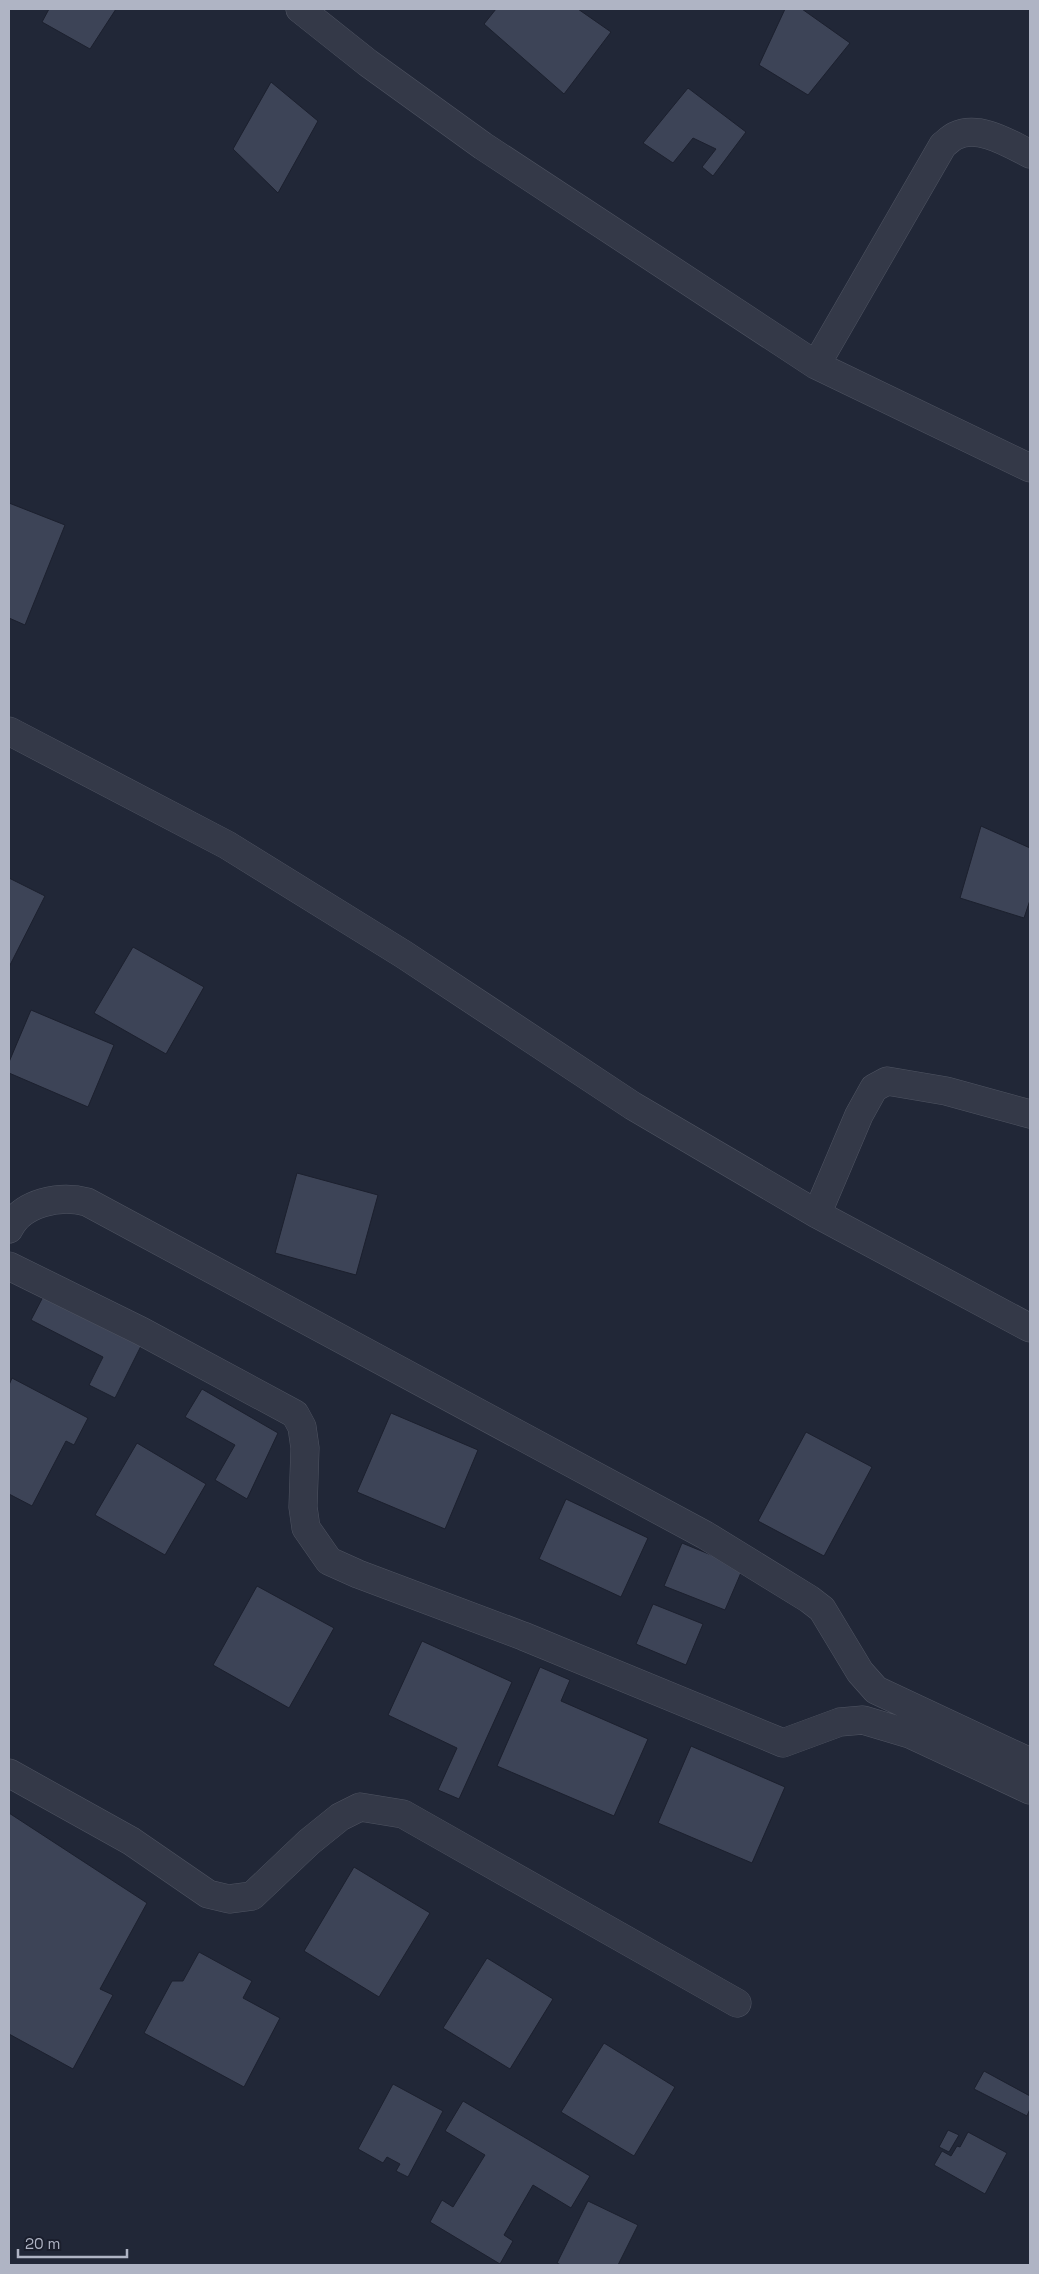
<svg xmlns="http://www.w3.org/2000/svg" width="1039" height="2274" viewBox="0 0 1039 2274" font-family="'Space Grotesk',sans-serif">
<rect width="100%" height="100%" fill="#212737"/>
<path fill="#3d4457" stroke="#1c202e" d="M49,9H116L90,49L42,22Z
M496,9H578L611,32L564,94L484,24Z
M785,9H802L850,43L808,95L759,65Z
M271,82L318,121L278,193L233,149Z
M688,88L746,132L713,176L702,167L716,149L693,138L673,163L643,143Z
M9,503L65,525L25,625L9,618Z
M981,826L1030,848V900L1024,918L960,898Z
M9,878L45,896L9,967Z
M133,947L204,987L166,1054L94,1013Z
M31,1010L114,1045L88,1107L9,1073V1062Z
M297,1173L378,1195L356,1275L275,1253Z
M45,1293L143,1342L115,1398L89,1385L103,1357L31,1320Z
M12,1378L88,1418L74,1445L66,1441L32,1506L9,1494V1385Z
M202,1389L278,1433L247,1499L215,1480L235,1445L185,1417Z
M391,1413L478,1450L445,1529L357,1492Z
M806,1432L872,1467L824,1556L758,1521Z
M137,1443L206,1484L165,1555L95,1515Z
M566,1499L648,1538L621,1597L539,1559Z
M682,1543L743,1568L725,1610L664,1586Z
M257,1586L334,1628L289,1708L213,1665Z
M653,1604L703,1624L686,1665L636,1644Z
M422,1641L512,1682L459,1799L438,1790L457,1748L388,1715Z
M540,1667L570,1680L561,1701L648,1739L614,1816L497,1766Z
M691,1746L785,1787L752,1863L658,1823Z
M9,1813L147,1903L100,1989L113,1995L73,2069L9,2034Z
M354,1867L430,1913L379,1997L304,1951Z
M199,1952L252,1981L243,1998L280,2018L244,2087L144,2033L172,1981H183Z
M487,1958L553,1999L510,2069L443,2028Z
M604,2043L675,2087L634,2156L561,2112Z
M984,2071L1030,2096V2109L1027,2116L974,2089Z
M393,2084L443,2111L408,2177L396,2171L400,2164L387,2157L383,2163L358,2149Z
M463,2101L590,2176L571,2208L533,2185L504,2235L513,2241L500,2264L430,2222L442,2200L453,2207L485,2155L445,2131Z
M948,2130L959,2135L949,2152L939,2147Z
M968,2132L1007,2153L985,2194L934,2165L942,2151L951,2156L957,2146L960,2147Z
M588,2201L638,2225L618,2265H561L557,2263Z"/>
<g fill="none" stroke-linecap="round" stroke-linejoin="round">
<defs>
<path id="minor" d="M300,9L368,63L483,146L816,365L1030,468
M816,365L943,145C947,142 951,138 955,136C979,124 1010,144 1030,154
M9,731L227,845L403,954L633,1106L817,1214L1030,1328
M817,1214L859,1115L874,1088L887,1081L946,1091L1030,1114
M9,1229C22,1202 60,1195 87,1202L705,1535L809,1599L822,1609L860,1672L876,1690L1030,1762
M9,1266L141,1331L295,1414L302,1427L305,1448L303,1507L306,1528L329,1561L358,1574L523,1636L783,1743L840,1722L863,1720L910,1734L1030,1790
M9,1773L131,1841L208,1894L229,1899L252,1896L309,1842L340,1817L360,1807L403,1814L737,2003"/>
</defs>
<use href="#minor" stroke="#4f5462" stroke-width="29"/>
<use href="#minor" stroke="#343948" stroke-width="28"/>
</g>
<rect width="1039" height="2274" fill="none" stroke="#afb4c4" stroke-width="20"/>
<path d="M18 2249v8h109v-8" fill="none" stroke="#afb4c4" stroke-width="2.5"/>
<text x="25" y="2249" font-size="15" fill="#afb4c4" stroke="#1a1e2c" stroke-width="4" paint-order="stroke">20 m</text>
</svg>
